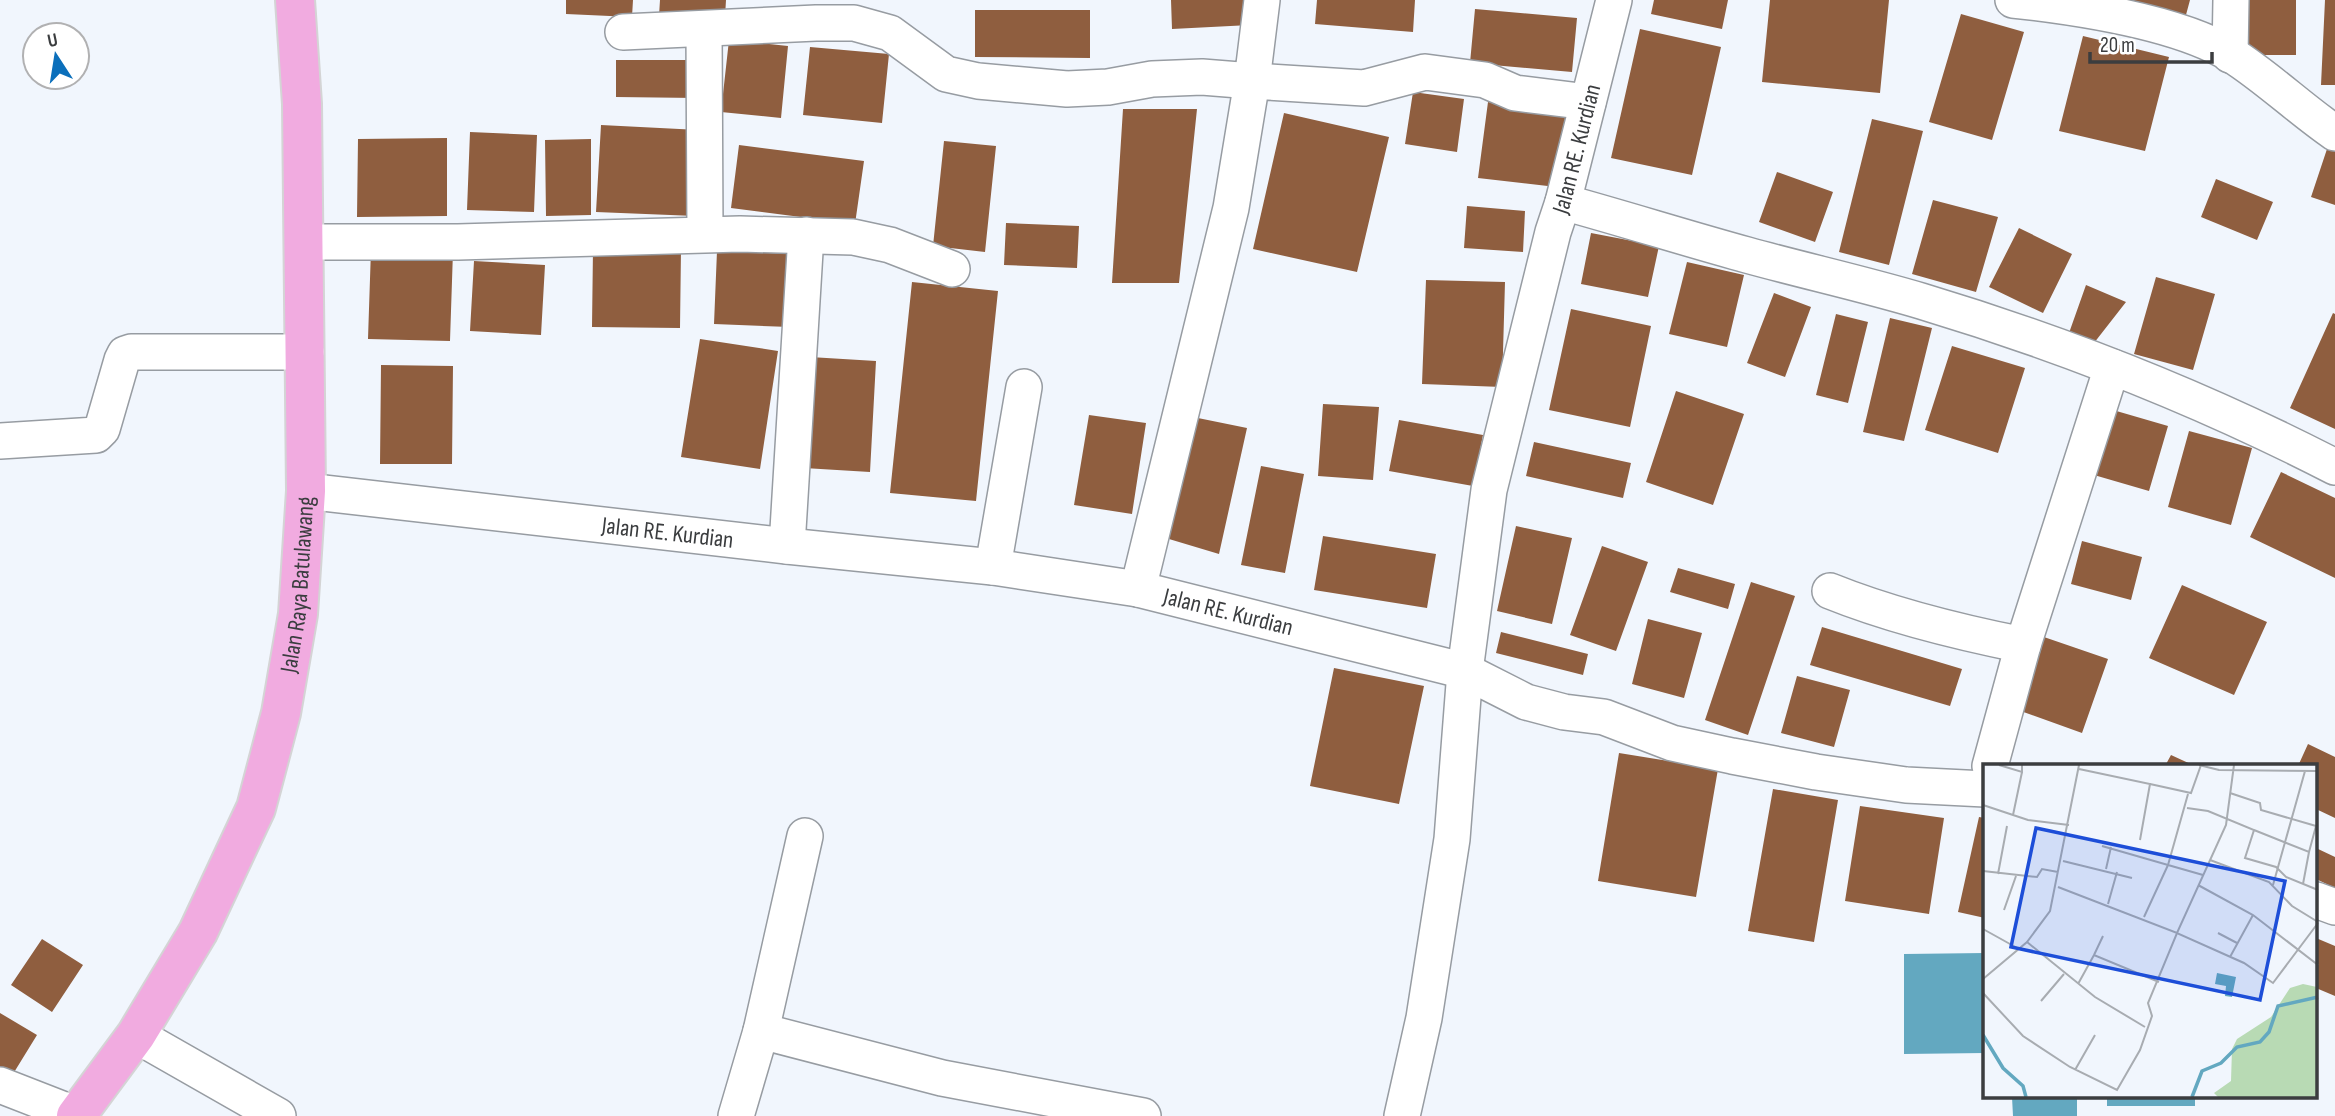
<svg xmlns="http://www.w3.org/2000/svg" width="2335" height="1116" viewBox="0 0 2335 1116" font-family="'Sofia Sans Condensed',sans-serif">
<rect width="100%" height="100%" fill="#f1f6fd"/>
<path fill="#63a8c0" d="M1985,953V1053L1904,1054V954Z
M2012,1097H2077V1116H2013Z
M2107,1097H2195V1106H2107Z"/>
<path fill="#8f5e3f" d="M566,0H633L632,17L566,14Z
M660,0H726L725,17L659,16Z
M1171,0H1248L1250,25L1172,29Z
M1317,0H1415L1413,32L1315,24Z
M1654,0H1728L1722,29L1651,14Z
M1770,0H1889L1880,93L1762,82Z
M2089,0H2190L2183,26Z
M2239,0H2296V55H2238Z
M2325,0H2335V85H2321Z
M1475,9L1577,18L1572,72L1470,63Z
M975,10H1090V58L975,57Z
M1961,14L2024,32L1992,140L1929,122Z
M1640,29L1721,47L1692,175L1611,158Z
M2083,36L2169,57L2145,151L2059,131Z
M729,40L788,46L781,118L721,112Z
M810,47L889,54L882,123L803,115Z
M616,60H697V98L616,97Z
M1413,92L1464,99L1457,152L1405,144Z
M1488,102L1575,113L1565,188L1478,178Z
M1123,109H1197L1179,283H1112Z
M1284,113L1389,137L1357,272L1253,249Z
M1872,119L1923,131L1889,265L1839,252Z
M601,125L699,130L695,216L596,212Z
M470,132L537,135L534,212L467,210Z
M447,138V216L357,217L358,139Z
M591,139V215L546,216L545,140Z
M944,141L996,146L985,252L933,246Z
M739,145L864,161L855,224L731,208Z
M2327,149L2335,151V205L2311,197Z
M1777,172L1833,192L1815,242L1759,222Z
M2216,179L2273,202L2257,240L2201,217Z
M1933,200L1998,217L1976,292L1912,274Z
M1467,206L1525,211L1523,252L1464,248Z
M1006,223L1079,226L1077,268L1004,265Z
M2019,228L2072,254L2043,313L1989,287Z
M1591,233L1659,246L1648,297L1581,284Z
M371,249L453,251L450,341L368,339Z
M593,249H681L680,328L592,327Z
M717,251L794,254L790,327L714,324Z
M474,261L545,265L541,335L470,331Z
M1687,262L1744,275L1727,347L1669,334Z
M2156,277L2215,294L2193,370L2134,354Z
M1426,280L1505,282L1502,387L1422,384Z
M912,282L998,291L976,501L890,493Z
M2086,285L2126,302L2094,343L2069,333Z
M1774,293L1811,307L1785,377L1747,363Z
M1571,309L1651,326L1630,427L1549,410Z
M2333,313L2335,314V429L2290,408Z
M1836,314L1868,322L1848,403L1816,395Z
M1890,318L1932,328L1904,441L1863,432Z
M700,339L778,351L760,469L681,457Z
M1952,346L2025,368L1998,453L1925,430Z
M810,357L876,361L870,472L804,468Z
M381,365L453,366L452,464H380Z
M1676,391L1744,414L1713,505L1646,482Z
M1323,404L1379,407L1373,480L1318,476Z
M2113,410L2168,426L2149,491L2094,475Z
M1089,415L1146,423L1132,514L1074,505Z
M1193,417L1247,428L1219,554L1169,539Z
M1399,420L1483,435L1473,486L1389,471Z
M2189,431L2252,448L2231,525L2168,507Z
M1534,442L1631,463L1623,498L1526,476Z
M1261,466L1304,474L1285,573L1241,565Z
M2281,472L2335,498V578L2250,537Z
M1516,526L1572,538L1552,624L1497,611Z
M1323,536L1436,554L1427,608L1314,590Z
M2082,541L2142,557L2131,600L2071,584Z
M1602,546L1648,562L1616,651L1570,635Z
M1678,568L1735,584L1728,609L1670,592Z
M1751,582L1795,596L1748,735L1705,720Z
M2182,585L2267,622L2234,695L2149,658Z
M1648,619L1702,633L1684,698L1632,684Z
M1822,627L1962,669L1950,706L1810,665Z
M1501,632L1588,654L1583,675L1496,653Z
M2041,636L2108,659L2082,733L2015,709Z
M1334,668L1424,686L1399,804L1310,786Z
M1797,676L1850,690L1834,747L1781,733Z
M2308,744L2335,757V818L2316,809V766H2298Z
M1619,753L1718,769L1696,897L1598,881Z
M2171,755L2195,766H2165Z
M1773,789L1838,800L1814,942L1748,931Z
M1860,806L1944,818L1929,914L1845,901Z
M1979,817L1985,818V918L1958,912Z
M2316,848L2335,857V888L2316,879Z
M2316,938L2335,946V996L2316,988Z
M42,939L83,965L52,1012L11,985Z
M0,1013L37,1035L13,1074L0,1067Z"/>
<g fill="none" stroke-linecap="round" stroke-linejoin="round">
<defs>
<g id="street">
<path d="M2013,0C2076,7 2178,22 2232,55C2268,78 2300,109 2335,133"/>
<path d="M704,29L705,234"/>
<path d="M623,32L816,23H854L890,33L946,74L978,81L1067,89L1108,87L1152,79L1202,77L1252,81L1262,0"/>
<path d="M2230,55L2231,0"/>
<path d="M1563,202C1625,219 1685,238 1747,255C1805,271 1864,284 1921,301C2064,344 2203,399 2335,467"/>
<path d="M304,242H458L740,234L853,237L890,245L952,269"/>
<path d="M0,441L96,435L102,429L122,360L125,354L131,352H306"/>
<path id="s1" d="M306,491L787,546L993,567L1138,589L1465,671L1489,490L1553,232L1563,202L1614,0"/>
<path d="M787,546L806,235"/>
<path d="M993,567L1024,387"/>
<path d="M1138,589L1231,208L1252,81L1364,88L1425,72L1485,80L1515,93L1588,102"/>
<path d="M1830,591C1892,616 1958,632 2023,645"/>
<path d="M1990,766L2023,645L2112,367"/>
<path d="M2316,900L2335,907"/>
<path d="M761,1031L805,836"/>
<path d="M136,1035L278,1116"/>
<path d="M0,1085L77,1115"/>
<path d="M736,1116L761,1031L942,1078L1143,1116"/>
<path d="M1402,1116L1424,1018L1452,839L1465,671L1526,702L1564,712L1604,717L1672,743L1732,756L1816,772L1906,785L1985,789"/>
</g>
<g id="highway">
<path id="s2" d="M76,1116L136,1035L198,932L256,808L281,713L298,614L306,491L302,104L295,0"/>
</g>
</defs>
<use href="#street" stroke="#979ca2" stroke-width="38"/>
<use href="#highway" stroke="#d4d4d5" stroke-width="42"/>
<use href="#street" stroke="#fff" stroke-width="35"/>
<use href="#highway" stroke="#f1abe0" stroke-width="38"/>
</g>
<g text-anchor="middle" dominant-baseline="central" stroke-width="7" stroke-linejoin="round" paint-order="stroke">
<g font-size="24" fill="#3b3d3f" stroke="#fff">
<text stroke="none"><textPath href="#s1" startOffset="1710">Jalan RE. Kurdian</textPath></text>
<text stroke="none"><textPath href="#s1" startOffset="364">Jalan RE. Kurdian</textPath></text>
<text stroke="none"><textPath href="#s2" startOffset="586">Jalan Raya Batulawang</textPath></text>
<text stroke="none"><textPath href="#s1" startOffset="931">Jalan RE. Kurdian</textPath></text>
</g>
</g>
<g transform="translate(1983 764)">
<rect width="334" height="334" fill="#f1f6fd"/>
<path d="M320,220L334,223V333H235L231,329L248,317L249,285L254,275L288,253L307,224Z" fill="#b8dab4"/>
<path d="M234,209L253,213L249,233L242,232L243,222L232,220Z" fill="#63a8c0"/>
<path fill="none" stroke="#63a8c0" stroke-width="3.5" d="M0,271L20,304L40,322L43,333M209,333L219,307L238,299L254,283L277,278L286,268L295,242L335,233"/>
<path fill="none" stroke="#a8acb1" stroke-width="2" d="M16,1L39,8V1M216,1L236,6L335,7M96,5L167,20L157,76M167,20L208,29L218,1M247,29L277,39L278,46L333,62L326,88L271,66M0,41L45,56L86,61M204,44L225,47L271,66L262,94L293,103L303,113L335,126M30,51L39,8M119,82L185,101L205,30M227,96L286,118L309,142L335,158M80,97L149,114M123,105L128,83M0,107L54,113L59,105L75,108M15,110L24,62M320,120L326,88M215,121L270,151L335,201M290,121L322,7M75,123L194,169L243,61L251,1M125,140L134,108M21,146L33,112M161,153L185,101L220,111M0,165L36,185M235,169L254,179M44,178L112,233L162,263M111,191L120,172M247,193L270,151M0,215L44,178L67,147L96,1M95,220L111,191L176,218M0,229L40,272L87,303L134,326L157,286L169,252L165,239L194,169L261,199L290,219L335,159M58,237L81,210M92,306L112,271"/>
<path fill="#1d4ed8" fill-opacity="0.15" stroke="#1d4ed8" stroke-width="3.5" d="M53,64L302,117L277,236L28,183Z"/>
<rect width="334" height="334" fill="none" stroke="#3b3d3f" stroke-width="3.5"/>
</g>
<g transform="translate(56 56) rotate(348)"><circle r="33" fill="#ffffff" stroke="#b1b1b2" stroke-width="2"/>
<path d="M0-5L12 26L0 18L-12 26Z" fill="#0b6fbb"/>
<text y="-10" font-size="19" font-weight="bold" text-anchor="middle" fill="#3b3d3f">U</text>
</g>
<path d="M2090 52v10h122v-10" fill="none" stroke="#3b3d3f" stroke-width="3.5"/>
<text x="2100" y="52" font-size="21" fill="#3b3d3f" stroke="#ffffff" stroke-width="5" paint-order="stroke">20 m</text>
</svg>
